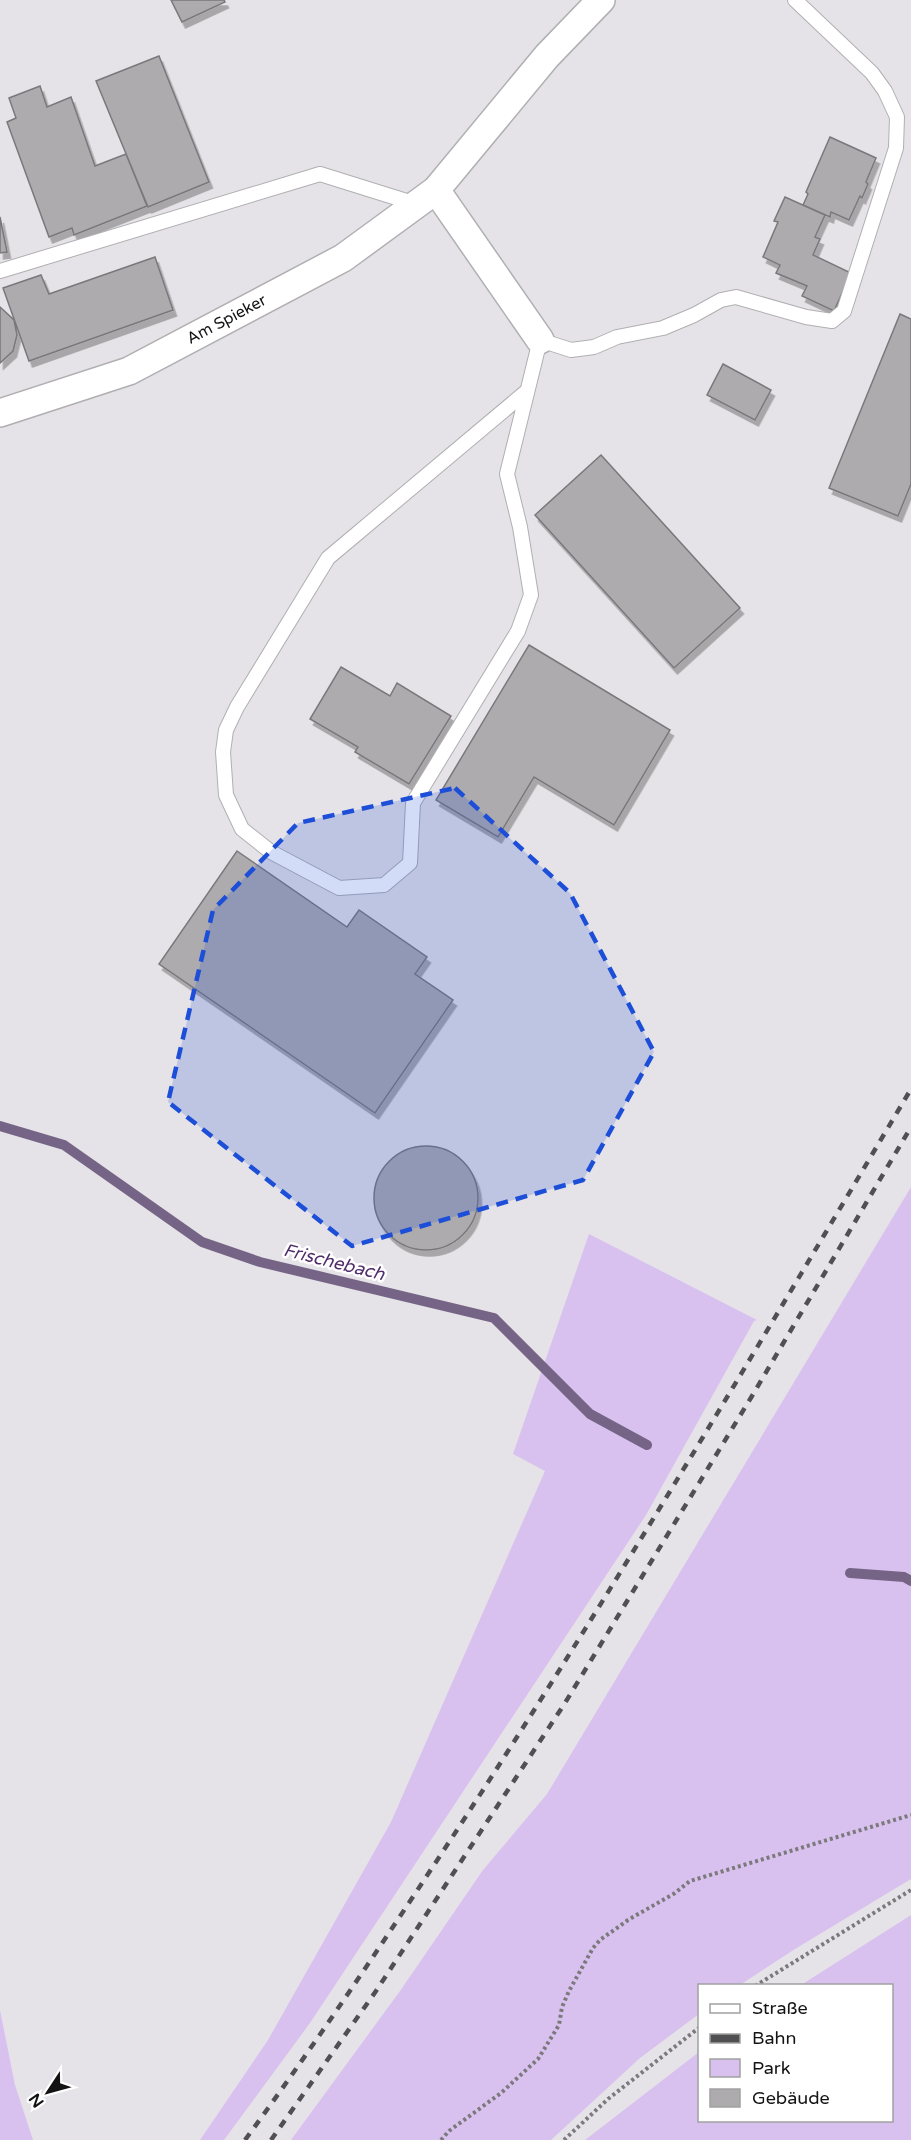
<svg xmlns="http://www.w3.org/2000/svg" width="911" height="2140" viewBox="0 0 911 2140" font-family="'Varela Round',sans-serif">
<defs>
<filter id="shadow"><feDropShadow dx="3.5" dy="6" stdDeviation="0" flood-color="#0004"/></filter>
</defs>
<rect width="100%" height="100%" fill="#e5e3e7"/>
<path fill="#d9c1ef" d="M911,1187V1879L795,1949L740,1985L700,1986L699,2014L640,2058L551,2140H291L400,1991L483,1870L547,1794Z
M589,1234L757,1320L754,1321L646,1515L310,2023L224,2140H200L268,2040L391,1822L545,1471L513,1454Z
M911,1915V2140H585L699,2052L700,2120H892V1986L801,1985Z
M0,2010L15,2085L33,2140H0Z"/>
<g fill="none" stroke-linecap="round" stroke-linejoin="round">
<path stroke="#766486" stroke-width="10" d="M0,1126L64,1145L202,1242L260,1262L494,1318L590,1414L647,1445
M850,1573L904,1577L911,1581"/>
</g>
<path fill="#adabae" stroke="#7a787c" stroke-width="1.5" filter="url(#shadow)" d="M171,0H224L225,2L182,22Z
M159,56L209,182L148,207L96,81Z
M40,86L47,107L71,97L95,166L126,154L147,206L74,235L72,228L49,237L7,122L16,118L9,98Z
M830,137L876,158L866,182L868,184L862,198L860,196L849,220L831,212L830,217L803,205L808,194L806,192Z
M785,197L825,215L815,237L820,239L813,255L851,273L834,311L802,296L807,286L776,273L780,265L763,257L778,222L774,221Z
M0,217L7,252L0,253Z
M155,257L173,310L29,361L3,288L41,275L49,294Z
M0,307L14,320L17,335L13,351L0,363Z
M900,314L911,319V484L898,516L829,488Z
M723,364L771,390L755,420L707,395Z
M601,455L740,608L674,668L535,515Z
M529,645L670,730L614,825L534,777L498,837L436,800Z
M341,667L390,696L397,683L451,716L409,784L355,752L358,747L310,719Z
M237,851L347,927L359,910L427,957L415,974L453,1000L375,1113L159,964Z
M374 1198a52 52 0 1 1 104 0a52 52 0 1 1-104 0Z"/>
<g fill="none" stroke-linecap="round" stroke-linejoin="round">
<defs>
<path id="lane" d="M0,271L320,174L416,204
M527,391L328,558L237,707L226,730L223,752L226,795L242,829L271,852L339,888L384,885L410,863L413,803L518,631L531,595L520,527L507,474L540,340L571,350L594,347L617,337L663,328L694,315L721,300L736,297L806,317L832,321L844,311L896,148L897,117L885,91L872,73L795,0"/>
<g id="street">
<path d="M436,190L540,340"/>
<path id="s1" d="M0,413L129,371L343,258L436,190L547,56L601,0"/>
</g>
</defs>
<use href="#lane" stroke="#b0afb2" stroke-width="16"/>
<use href="#street" stroke="#b0afb2" stroke-width="30"/>
<path stroke="#7b797c" stroke-width="4" stroke-dasharray="3 3" stroke-linecap="butt" d="M755,1986L911,1890
M441,2140L449,2131L501,2093L538,2059L559,2025L562,2007L569,1991L593,1948L600,1940L628,1920L675,1893L690,1881L911,1815
M564,2140L608,2099L700,2027"/>
<use href="#lane" stroke="#fff" stroke-width="14"/>
<use href="#street" stroke="#fff" stroke-width="27"/>
<path stroke="#504f51" stroke-width="4.5" stroke-dasharray="8 8" stroke-linecap="butt" d="M245,2140C319,2039 388,1935 457,1830C615,1588 763,1338 911,1089
M271,2140L376,1991L565,1703L752,1396L911,1127"/>
</g>
<path fill="#1d4ed8" fill-opacity="0.2" stroke="#1d4ed8" stroke-width="4.5" stroke-dasharray="12 8" stroke-linejoin="round" d="M455,788L570,893L654,1052L583,1180L352,1246L168,1102L213,910L298,823Z"/>
<g text-anchor="middle" dominant-baseline="central" stroke-width="5" stroke-linejoin="round" paint-order="stroke">
<g font-size="16" fill="#141314" stroke="#fff">
<text stroke="none"><textPath href="#s1" startOffset="246">Am Spieker</textPath></text>
</g>
<g font-size="18" font-style="italic" fill="#512e6b" stroke="#fff">
<text transform="translate(334 1262) rotate(14)">Frischebach</text>
</g>
</g>
<rect x="698" y="1984" width="195" height="138" fill="#ffffff" stroke="#a1a1a1" stroke-width="1.5"/>
<rect x="710" y="2004" width="30" height="9" fill="#ffffff" stroke="#a1a1a1" stroke-width="1.5"/>
<text x="752" y="2014" font-size="18" fill="#141314">Straße</text>
<rect x="710" y="2034" width="30" height="9" fill="#504f51" stroke="#a1a1a1" stroke-width="1.5"/>
<text x="752" y="2044" font-size="18" fill="#141314">Bahn</text>
<rect x="710" y="2059" width="30" height="18" fill="#d9c1ef" stroke="#a1a1a1" stroke-width="1.5"/>
<text x="752" y="2074" font-size="18" fill="#141314">Park</text>
<rect x="710" y="2089" width="30" height="18" fill="#adabae" stroke="#a1a1a1" stroke-width="1.5"/>
<text x="752" y="2104" font-size="18" fill="#141314">Gebäude</text>
<g transform="translate(48 2092) rotate(234)" stroke="#ffffff" stroke-width="4.5" paint-order="stroke">
<path d="M0-4.5L10 22L0 15L-10 22Z" fill="#141314"/>
<text y="-9" font-size="16" font-weight="bold" text-anchor="middle" fill="#141314">N</text>
</g>
</svg>
